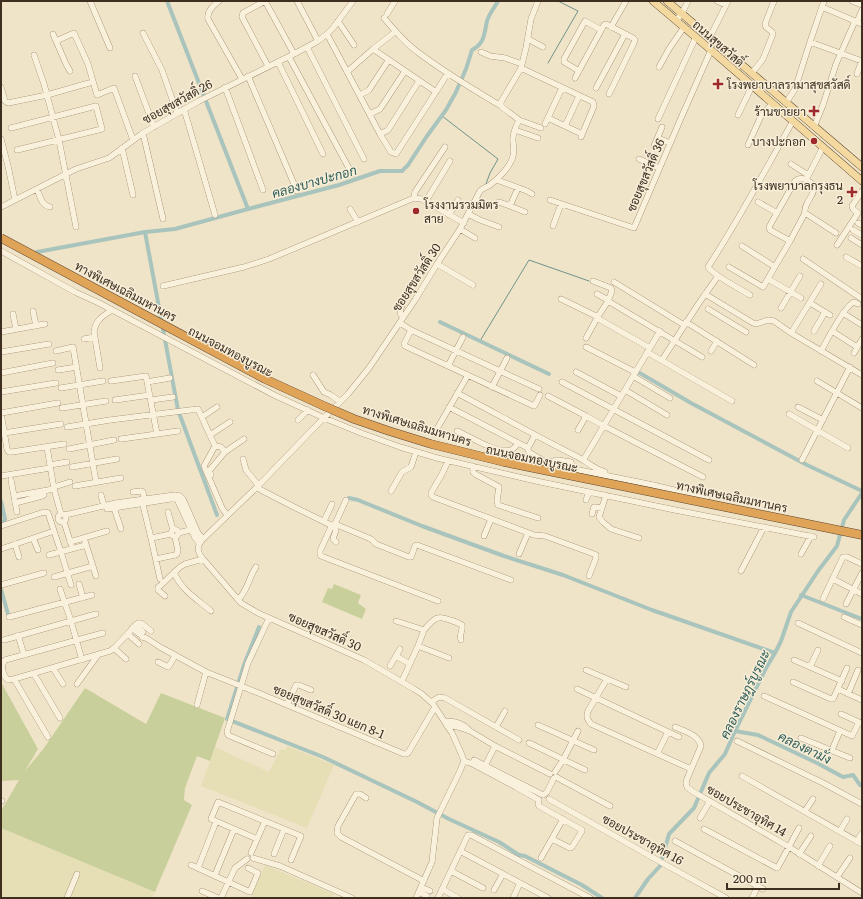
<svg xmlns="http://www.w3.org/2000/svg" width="863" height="899" viewBox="0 0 863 899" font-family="Literata,Sarabun,serif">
<rect width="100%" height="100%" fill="#f0e4c8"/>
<path fill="#e6deb5" d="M287,746L334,765L307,828L201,786L215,747L269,772L281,749L285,750Z
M1,828L155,892L152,898H1Z
M265,865L334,894L333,898H251Z"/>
<path fill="#c9cf9b" d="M334,584L361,595L358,603L366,609L362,619L322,602L328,588L332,589Z
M1,682L38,749L25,771L44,748L85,688L146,724L161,693L225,718L210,761L197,756L185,788L184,800L192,805L155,892L1,828V811L19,780L1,781Z"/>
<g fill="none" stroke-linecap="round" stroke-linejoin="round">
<path stroke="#6f938a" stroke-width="1" d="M548,63L578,11L558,1
M442,116L498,159L490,173L486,184
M480,341L529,260L589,281"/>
<path stroke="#a9c4bc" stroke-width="4" d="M167,1L248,209
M145,232L178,410L217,515
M37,252L145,232L175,229L248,209L339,185L380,171H402L408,165L427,136L446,110L456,92L466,69L472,50C485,43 484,34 487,21C489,14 495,7 498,1
M440,322L549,374
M638,372L691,403L807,465L862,491
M349,498L358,500L422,526L504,556L563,575L652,610L775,653
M1,501L5,519L4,521L1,522
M1,589L8,614
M801,595L862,619
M259,627L244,665L227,719L323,757L417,802L449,819L499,842L519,855L525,856L582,885L602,898
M735,731L758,735L817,763L843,777L853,775L860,785L862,786
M635,898L648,879L660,866L669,834L694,808L709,773L725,754L735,731L766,668L775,653L781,641L791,612L818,571L837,546L844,520L862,493"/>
<defs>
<path id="minor" d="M90,1L110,48
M219,1C213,6 207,11 208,19L242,79
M265,1L243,13L242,17L268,66
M265,1L294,54
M297,1L318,41
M717,1L726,5
M852,1L862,5
M822,7L862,24
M387,14L395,1
M384,18C395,31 406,44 419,53C445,73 473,89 501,106
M338,21L354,45
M676,21L682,13L688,1
M857,22L862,10
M611,27L626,1
M143,33L162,70L177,113
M53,34L66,64L70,71
M327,34L380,134L391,152L396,154L448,73
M710,37L728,1
M528,39L543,47
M56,41L74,33L88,64L97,95L114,88L133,140
M810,42L862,61
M307,47L364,159
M373,49L436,92
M481,52L490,56L505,58L522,64
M34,55L44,84L59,140L76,227
M289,57L352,174
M278,62L323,154
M659,67L669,49L684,27
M521,68L593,102L594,106L581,137
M579,71L564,62V59L585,21L601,30
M347,72L373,49L395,32
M752,73L763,59L773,34L772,32L766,27L765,24L774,1
M857,74L862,60
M135,76L154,127
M248,76L297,191
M575,78L604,25L606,24L633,38L635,40L634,43L609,94
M1,87L5,101L8,103L47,95L89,83
M225,87L263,190
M596,88L625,34
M360,95L369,90L388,61
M786,103L795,89L810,42L824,1
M184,109L215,215
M370,114L380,109L405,71
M738,115L752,86
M548,118L582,134
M658,119L696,37
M519,120L541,128
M545,124L562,88
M565,126L579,96
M814,127L823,105L836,64L855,21
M11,128L96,106L102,129L17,150
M515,130L538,138
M143,133L163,219
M380,134L388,130L419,81
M658,138L670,143
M1,139L8,166L15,200
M748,145L761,116L772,104
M654,146L662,127
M122,148L133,195
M639,159L659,168
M791,164L808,175
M497,180L527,191L532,194
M806,180L823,147
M37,189C40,196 41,205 50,207
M414,198L415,192L445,147
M550,200L634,228L681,118L711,50
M426,201L450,161
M499,202L510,206L518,188
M758,202L777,213
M510,206L525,212
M1,207L76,169L109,158L143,133L199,101L294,54L318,41L327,34L333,28L353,1
M350,209L358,222
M805,213L836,233
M468,214L480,220L499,227
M449,215L458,200
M858,223L862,225
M553,226L561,204
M460,229L475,238
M853,230L862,235
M851,238L862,245
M837,245L858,213L853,209L852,206L862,191
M742,246L775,267
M1,251L75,292L99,303L274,395L324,418L361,433L400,447L437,458L536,481L675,510L814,537
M846,257L862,266
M803,259L862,299
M437,264L473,285
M729,267L763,287L790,241L805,213C803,203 816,195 814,185C808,181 802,175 795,181L769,227L770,230L790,241
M768,279L801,298
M593,281L611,288L612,291L608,301L597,318
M614,282L684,325
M163,286L244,267L269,259L414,198L422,199L464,223
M597,294L608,300
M705,294L753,323L756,324L768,320L774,321L791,333L862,375
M750,295C740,289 713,275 708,267C739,220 765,170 793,121
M561,299L598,317
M608,301L702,357
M810,303L830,315
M402,305C400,311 399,313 403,318
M781,308L800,276
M708,309L746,332
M33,311L36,326
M843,313L862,325
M13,314L16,329
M686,322L754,365
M400,323L411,330L539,389
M411,330L404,344L405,346L534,406L535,405L540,395
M814,331L825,312
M832,331L857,347
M1,332L45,324
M791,333L821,284
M586,338L597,318L650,348
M84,339L95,337
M586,347L635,372
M56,351L73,347L96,482
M711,351L717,341
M821,351C827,340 845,305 854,302L858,304
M1,352L49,344
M647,352L732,401
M854,353L862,339
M662,360L699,303L718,276
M448,366L463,337
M100,368L94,332C96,319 102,317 112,310
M58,370L77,367
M576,372L621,396
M1,373L53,363
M313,375L324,392L331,395L340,402
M633,376L670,398
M111,381L146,376L157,434L178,431
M817,381L862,408
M147,382L170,378
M562,382L709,460
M492,387L507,358
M61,388L103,381
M625,390L667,415
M1,392L56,383
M457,393C497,414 536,436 576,456C586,461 594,469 605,472
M548,396L586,416
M115,400L150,395
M151,400L173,397
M449,407L528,448L535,435
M798,407L823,420
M62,408L106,401
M1,413L7,449L9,452H12L64,444
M1,413L58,403
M789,414L848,448
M202,417L217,407
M298,420L308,410
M67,427L110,420L198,409L215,446L204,466L222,508L227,515
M578,430L586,416L604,426L703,477
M457,431C469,436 499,455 511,450C514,449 516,446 518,443
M4,433L61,424
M434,434L468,375
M210,435L230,422
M121,439L157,434
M215,446L221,447L225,452
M47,447L54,489L61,514
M528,448V450L529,452L544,461L550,462L557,460L571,462L572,468L574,469L653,485L686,493L707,497
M69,449L114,440
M243,459L246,470L258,485
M584,459L660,331
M802,460L850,367
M448,461L442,474L431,493V495L433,497L534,535L545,536L594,554L596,555V558L589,576
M50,465L67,462
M473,466V472L475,474L499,487L497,501L498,505L538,518
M72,467L117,459
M211,475L209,471L225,452L244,439
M1,476L50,468
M11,480L17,512
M75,486L121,478
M54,487L70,482
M257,487L261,490L294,507L335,527L336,530L333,539L336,542
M391,491L402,472L411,467L416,452
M133,492L141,491L143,492L144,499
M101,495L104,506
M606,495L599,517L603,522L611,529L639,538
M14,496L54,489
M586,500L589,492
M142,501L151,538L160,579
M15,503L42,496L44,495L43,491
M113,505L121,529
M107,509L170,499H177L195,538L199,543
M168,512L173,530
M592,514L594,507L602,508
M58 518a4 4 0 1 1 8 0a4 4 0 1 1-8 0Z
M65,515L116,503L175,495L180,496L183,499L198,533L203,539
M324,521L332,504
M64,522L71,544
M335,524L371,539L376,544L409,557H411L415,546L417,545L511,580
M332,525L320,551V554L321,556L438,601
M1,526L44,512L48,513L61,552L71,585
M334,526L346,500
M171.5 533a3.5 3.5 0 1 1 7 0a3.5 3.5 0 1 1-7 0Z
M178,533L194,529
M484,536L491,519
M33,538L38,550
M84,538L96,576
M151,538L171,534
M70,542L107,531
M15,544L19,557
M1,549L54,531
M519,554L528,533
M801,554L811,536
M49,555L86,545
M156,559L175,555L177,554L178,550L175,537
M741,571L764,527
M174,572C180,589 198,600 211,611
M54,577L93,566
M833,579L862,594
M79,584L83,598
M1,585L44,573
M60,589L71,621L82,660
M165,596L158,590V587L160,586L180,567L185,564L203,559
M823,599L843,557H847L862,564
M238,600C248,590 248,579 256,567
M846,604L862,573
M9,617L92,595
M844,617L862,625
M269,618L248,663L227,732L228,735L230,736L273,754
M396,621L424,630L418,646L402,681
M798,623L862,653
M135,625L143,632
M132,628L139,634
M424,630C433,620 436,614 450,620C454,621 458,623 462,625C463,631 459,634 461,640
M103,633L5,660C0,665 3,676 8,680L14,679L110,651L114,648L138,623H141L151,631
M128,634L139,644
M18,635L24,655
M142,637L146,638L160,647L206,672L261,694L404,754H406L408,753L435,707
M4,640L96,614
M418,646L449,658
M114,648L126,659
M818,650L810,667L842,681
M396,656L410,664
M794,660L810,667
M158,662L168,667L169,666L175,656
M390,666L400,649
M53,668L63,684
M586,670L626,687
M34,674L60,718
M14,679L48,737
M607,679L588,711C586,717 587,719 591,724L691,769
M793,682L831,699H833L834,697L847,668
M77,684L98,655
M577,689L679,737
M838,689L862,700
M848,694L858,670
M764,696L850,735L852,736L859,722
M431,702L439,697L445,698L519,740
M197,705L206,672
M287,705L296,685H299L311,690
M841,714L861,723
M444,721C455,721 463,723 470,731C462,729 455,724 447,726
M538,725L594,750
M496,727L505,711
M675,727C684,731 699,735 701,746L687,779L686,783L687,787L692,791L789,847L862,893
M470,731L495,746L550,774
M801,738L850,758
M737,741L823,783L862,804
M529,743L585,770
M832,750L840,731
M657,754L668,732
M474,760L543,795L547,792L554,778
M464,761L473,764L516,787L539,800L538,804L539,806L582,830V831L572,847L570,848L552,839
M485,766L495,746
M555,772L563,760L578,731
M742,776L862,844
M556,777L610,806
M366,798L360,794H356L338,826L337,833L341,837L424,881
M549,799L666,865L726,898
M1,801H2
M805,811L813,799
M700,818L710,801
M704,829L777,868L778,867L799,828
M840,831L847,819
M257,839L211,819L218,802L301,836L291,860
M675,841L763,889
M857,841L862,833
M460,851L548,898
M251,853L265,821
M274,854L284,829
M799,854L811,836
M253,858L280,866L352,898
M541,858L563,819
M191,865L250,892L258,873L248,868
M818,866L830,846
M198,868L216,822
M451,871L483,888
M215,875L234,829
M837,877L850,858
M421,887L430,891
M442,889L458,898
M494,890L503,874
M202,891L218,898
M419,892L427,896
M67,898L77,874
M221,898L235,868L247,859
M416,898L432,862L437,818L460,771L464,761L461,753L452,733L433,704L422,694L414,689L364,660L258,613L241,603L203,559C197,551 196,547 203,539L257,487L314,428L348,394L369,368L415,300L437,264L460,229L480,191C483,188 487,187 490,185C498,179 511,166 513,156C515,150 513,146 513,141C512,134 516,126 519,120C514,115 507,112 501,106V102L521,68L526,48L531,19L538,1
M438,898L467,837L468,835H471L590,898
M513,898L520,883
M752,898L758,886"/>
<path id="major" d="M653,1L711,50L862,181
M667,1L862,167"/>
</defs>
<use href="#minor" stroke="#8d765c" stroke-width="6"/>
<use href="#major" stroke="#5b4430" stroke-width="8"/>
<use href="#minor" stroke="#faf1dc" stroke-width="5.5"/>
<use href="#major" stroke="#f3d9a0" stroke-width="7"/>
<defs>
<path id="highway-bridge" d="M1,238L265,379L324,406L354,419L389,431L431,444L504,462L862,535"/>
</defs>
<use href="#highway-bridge" stroke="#5b4430" stroke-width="9" stroke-linecap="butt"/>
<use href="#highway-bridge" stroke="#e0a458" stroke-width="8"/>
</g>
<g fill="#9e2a2b" stroke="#f7eed8" stroke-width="1.5">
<path d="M716 78h4v4h4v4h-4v4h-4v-4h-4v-4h4z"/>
<path d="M812 105h4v4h4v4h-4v4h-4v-4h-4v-4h4z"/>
<circle cx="814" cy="141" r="4"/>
<path d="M850 186h4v4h4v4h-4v4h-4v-4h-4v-4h4z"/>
<circle cx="416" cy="211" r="4"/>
</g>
<g text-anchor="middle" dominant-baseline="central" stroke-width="3" stroke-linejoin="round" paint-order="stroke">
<g font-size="12" fill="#3d2e20" stroke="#f7eed8">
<text transform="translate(719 43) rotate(41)">ถนนสุขสวัสดิ์</text>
<text transform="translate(177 101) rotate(-29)">ซอยสุขสวัสดิ์ 26</text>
<text transform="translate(645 175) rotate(-67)">ซอยสุขสวัสดิ์ 36</text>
<text transform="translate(416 277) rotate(-57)">ซอยสุขสวัสดิ์ 30</text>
<text transform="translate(126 291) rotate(28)">ทางพิเศษเฉลิมมหานคร</text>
<text transform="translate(231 351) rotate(28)">ถนนจอมทองบูรณะ</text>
<text transform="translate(417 425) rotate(17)">ทางพิเศษเฉลิมมหานคร</text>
<text transform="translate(532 458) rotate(12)">ถนนจอมทองบูรณะ</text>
<text transform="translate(732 496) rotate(12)">ทางพิเศษเฉลิมมหานคร</text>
<text transform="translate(325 631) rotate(24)">ซอยสุขสวัสดิ์ 30</text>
<text transform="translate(329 711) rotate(23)">ซอยสุขสวัสดิ์ 30 แยก 8-1</text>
<text transform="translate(747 810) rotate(30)">ซอยประชาอุทิศ 14</text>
<text transform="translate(643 839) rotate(29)">ซอยประชาอุทิศ 16</text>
</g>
<g font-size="12" fill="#3d2e20" stroke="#f7eed8" text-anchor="end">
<text x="727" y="84" text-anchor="start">โรงพยาบาลรามาสุขสวัสดิ์</text>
<text x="806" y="111">ร้านขายยา</text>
<text x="806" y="141">บางปะกอก</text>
<text x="843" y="185">โรงพยาบาลกรุงธน<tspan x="843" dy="14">2</tspan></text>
<text x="424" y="204" text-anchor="start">โรงงานรวมมิตร<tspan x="424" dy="14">สาย</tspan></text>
</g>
<g font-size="13" font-style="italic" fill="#2f5d5a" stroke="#f7eed8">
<text transform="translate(314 181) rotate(-16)">คลองบางปะกอก</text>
<text transform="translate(744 694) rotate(-64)">คลองราษฎร์บูรณะ</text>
<text transform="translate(805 747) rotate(26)">คลองตามั่ง</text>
</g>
</g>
<rect width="863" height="899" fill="none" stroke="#3d2e20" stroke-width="4"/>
<path d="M727 883v6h112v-6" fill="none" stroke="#3d2e20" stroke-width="2"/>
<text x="733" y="883" font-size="12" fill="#3d2e20" stroke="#f7eed8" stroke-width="3" paint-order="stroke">200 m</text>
</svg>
